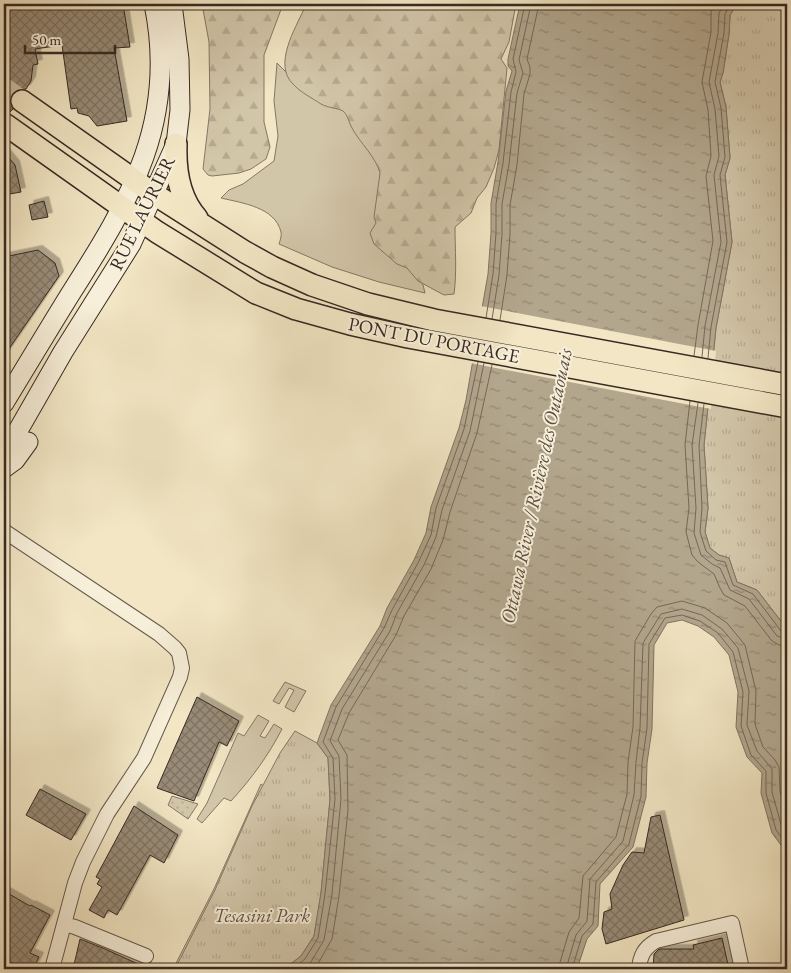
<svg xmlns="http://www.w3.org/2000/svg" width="791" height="973" viewBox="0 0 791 973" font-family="'EB Garamond',serif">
<defs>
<pattern id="forest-firs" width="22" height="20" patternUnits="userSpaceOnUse" patternTransform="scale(1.25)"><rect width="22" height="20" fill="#d2c6a9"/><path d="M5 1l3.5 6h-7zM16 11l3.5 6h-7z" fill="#b5aa91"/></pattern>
<pattern id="park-tufts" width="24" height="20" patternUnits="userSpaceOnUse" patternTransform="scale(1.25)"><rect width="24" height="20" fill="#d2c6a9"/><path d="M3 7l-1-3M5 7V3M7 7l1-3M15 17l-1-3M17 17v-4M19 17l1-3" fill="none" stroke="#b5aa91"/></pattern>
<pattern id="garden-dots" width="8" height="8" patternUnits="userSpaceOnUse" patternTransform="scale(1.25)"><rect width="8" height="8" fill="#d2c6a9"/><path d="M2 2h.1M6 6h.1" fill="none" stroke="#b5aa91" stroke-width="1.8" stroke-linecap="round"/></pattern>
<pattern id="water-ripples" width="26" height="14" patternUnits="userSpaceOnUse" patternTransform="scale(1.25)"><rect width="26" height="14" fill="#b2a68d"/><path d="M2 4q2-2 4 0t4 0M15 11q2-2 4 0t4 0" fill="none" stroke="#928773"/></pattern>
<pattern id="building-cross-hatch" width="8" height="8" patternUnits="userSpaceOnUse" patternTransform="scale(1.25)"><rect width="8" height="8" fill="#988b77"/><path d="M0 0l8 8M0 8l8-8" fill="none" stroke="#7d7261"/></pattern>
<filter id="shadow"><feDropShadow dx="4.5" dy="-4.5" stdDeviation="0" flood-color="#0004"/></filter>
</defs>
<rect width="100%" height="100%" fill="#f2e6c4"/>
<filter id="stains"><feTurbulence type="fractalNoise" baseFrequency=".004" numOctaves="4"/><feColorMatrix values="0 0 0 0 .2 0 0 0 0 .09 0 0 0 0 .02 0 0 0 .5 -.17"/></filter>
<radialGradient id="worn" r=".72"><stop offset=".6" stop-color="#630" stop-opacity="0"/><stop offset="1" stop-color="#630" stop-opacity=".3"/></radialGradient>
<path fill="#d2c6a9" stroke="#847866" d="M277,63L303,89L350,112L383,167L420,273L425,293L379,282L332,267L279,244C280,241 282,235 281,232C275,207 242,203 221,198L229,190L243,184L274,161L278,136L274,101Z
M285,682L306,691L294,712L285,707L294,690L289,688L279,704L273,701Z
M258,715L269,721L260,736L265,738L274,724L282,729C268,756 252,778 231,801L224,798L202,823L197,819L207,803L238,733L244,736Z
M261,784L265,787L190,969H173L214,889Z"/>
<path fill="url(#forest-firs)" stroke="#847866" d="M202,4H283L264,55V122L270,147L266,159L251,169L239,173L212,176L208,175L203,169L210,109L209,42Z
M300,4H516L509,42L501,59L507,68L499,150L494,168L486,187L477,198L471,213L455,227C455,250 457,272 454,294L444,295L418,281L407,268L397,264L374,244L370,233L376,223L374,217L380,173C376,157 360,143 352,128C349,123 348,115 343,111C338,108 328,108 321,104C312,98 300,92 293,84C273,65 295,29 304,9Z"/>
<path fill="url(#park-tufts)" stroke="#847866" d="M737,4H787V629L757,590L737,582L729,558L719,555L710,548L705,532L708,508L704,445L716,328L732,242L725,175L730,158L726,107L720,82L723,73L729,34L730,15Z
M295,731L317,743L328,758L330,800L321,893L314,936L301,956L284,969H175L215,890L252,806L280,753Z"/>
<path fill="url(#garden-dots)" stroke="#847866" d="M172,796L198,804L188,819L168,805Z"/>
<path fill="url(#water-ripples)" stroke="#817463" d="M520,4H737L730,15L729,34L723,73L720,82L726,107L730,158L725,175L732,242L716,328L704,445L708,508L705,532L710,548L719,555L729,558L737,582L757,590L787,629V661L785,663L787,670V853L772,833L761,793L762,773L747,757L736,727L738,692L729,655L714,637L698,626L682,620L667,623L654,645L652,729L647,763L646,797L633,847L600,884L598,926L587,939L577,969H284L301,956L314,936L321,893L330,799L328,758L317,743L331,705L380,626L387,608L414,560L426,533L431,507L459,428L466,400L488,274L491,233V203L498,162L506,91L512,71L508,66V59Z"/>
<path fill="#f2e6c4" d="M481,306L716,351L711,409L470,363Z"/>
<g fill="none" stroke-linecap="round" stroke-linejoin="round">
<path stroke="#746858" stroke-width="1" d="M486,318L493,274L496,233V204L503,163L511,92L516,72L513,59L525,4
M492,319L499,275L502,234V204L509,164L517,93L523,73L519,60L531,4
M500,320L507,275L510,234V205L517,165L524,94L530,74V67L527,59L539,4
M694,356L698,325L713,241L706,176L711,156L708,110L702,82L711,32V12L715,4
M702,357L705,326L721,242L714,175L719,156L715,109L709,82L718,33L719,13L724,4
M708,358L711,327L727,242L720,175L725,157L721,108L715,82L724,33L725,14L731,4
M690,401L685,445L689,508L686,532L692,555L698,562L714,574L720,588L724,595L745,606L772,641L779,645L787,647
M698,403L692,445L696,508L694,533L701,555L712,564L720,568L730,590L749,599L777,636L787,639
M704,404L699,445L702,508L700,532L706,551L716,560L725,562L733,585L753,594L781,631L787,633
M292,969L305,959L318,938L325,894L335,799L333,758L323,742L336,707L384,628L392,610L418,563L431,535L436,508L464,429L478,362
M303,969L311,962L324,940L332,894L341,799L339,756L330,741L342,709L390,631L397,613L424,565L436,537L442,510L470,431L484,363
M315,969L332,939L339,896L348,810L347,755L338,740L349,713L396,635L404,616L431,569L443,540L450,512L477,433L492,365
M558,969L569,932L579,918L583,876L616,837L627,794L628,762L633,727L635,641L651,614L657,607L682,601L705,608L727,623L745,645L756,691L755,724L763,747L775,760L779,767L780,791L787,818
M566,969L576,935L587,921L590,879L623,841L634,795L636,762L640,728L643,643L661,614L682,609L702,615L722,629L738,648L749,691L747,725L757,751L772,769V792L782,828L787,835
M572,969L582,936L593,924L596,882L629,844L641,796L642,763L647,728L649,644L665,618L682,615L700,621L718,633L733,652L743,692L741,726L751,755L766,771V793L776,830L787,845"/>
</g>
<path fill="url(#building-cross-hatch)" stroke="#372923" filter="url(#shadow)" d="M4,4H123L130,47L114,48L127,121L97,126L89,116L78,113L77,108L71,109L62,45L35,49L38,64L33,65L31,81L26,89L17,90L12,93L10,100L13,109L9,113H4Z
M4,152L15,165L21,192L4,195Z
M44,201L48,217L32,220L29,205Z
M38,250L55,263L59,276L4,356V257Z
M197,697L239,721L227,746L219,742L194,801L157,788Z
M40,789L86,814L71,840L26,815Z
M134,806L178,835L164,863L150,855L117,915L108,910L104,918L89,910L102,887L97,884L100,879L96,877Z
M660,815L684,920L606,944L602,929L604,912L612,909L610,894L623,865L632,852L644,853L651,817Z
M4,891L30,906L31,905L50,915L30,953L39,957L34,967L25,963L21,969H4Z
M722,938L729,969H653L654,954L659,949H694L693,945Z
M80,939L105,949L149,969H73Z"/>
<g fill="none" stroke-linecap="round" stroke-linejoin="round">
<path stroke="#cdc0a4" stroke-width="21" stroke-dasharray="21 11" stroke-linecap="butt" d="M4,88L22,101"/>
<defs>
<path id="minor" d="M4,531L159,634L175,648L179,653L182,668L180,677L144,758L107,814L83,862L75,883L52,969
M64,924L75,927L146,956
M639,969C640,956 644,948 656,941L732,923L742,969"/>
<path id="secondary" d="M4,403C26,367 48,330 71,293C131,199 178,120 154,4
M4,455L63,352L131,244L176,144L180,110L179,59L172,4
M4,468L15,460L28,442"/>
<path id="primary" d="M22,101L154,194L245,252L272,267L312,285L368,304L434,320L787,385
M6,125L157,232L256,293L296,309L350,324L408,337L787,407
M176,144C175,171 179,198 197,218"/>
</defs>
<use href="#minor" stroke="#66584b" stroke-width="16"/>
<use href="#secondary" stroke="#372923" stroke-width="21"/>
<use href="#primary" stroke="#372923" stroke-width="24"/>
<use href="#minor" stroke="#f7efd9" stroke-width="14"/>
<use href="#secondary" stroke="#f7efd9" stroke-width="19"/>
<use href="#primary" stroke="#f2e6c4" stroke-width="21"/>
</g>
<g text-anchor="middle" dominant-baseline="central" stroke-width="4" stroke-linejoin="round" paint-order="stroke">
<g font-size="19" fill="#372923" stroke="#f7efd9">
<text transform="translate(142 213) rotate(-64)">RUE LAURIER</text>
<text transform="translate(434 340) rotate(11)">PONT DU PORTAGE</text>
</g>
<g font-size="19" font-style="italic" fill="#5e5044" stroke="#f7efd9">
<text x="262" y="915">Tesasini Park</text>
</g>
<g font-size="20" font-style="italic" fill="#5c4e43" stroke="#f7efd9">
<text transform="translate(536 486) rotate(-78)">Ottawa River / Rivière des Outaouais</text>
</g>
</g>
<rect width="791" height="973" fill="none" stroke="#f2e6c4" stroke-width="20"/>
<rect x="5" y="5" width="781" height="963" fill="none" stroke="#372923" stroke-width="2.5"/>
<rect x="10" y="10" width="771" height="953" fill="none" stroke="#372923"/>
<path d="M25 45v8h90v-8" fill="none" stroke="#372923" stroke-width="2.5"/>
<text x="32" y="45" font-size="15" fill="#372923" stroke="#f7efd9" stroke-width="4" paint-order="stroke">50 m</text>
<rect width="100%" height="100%" filter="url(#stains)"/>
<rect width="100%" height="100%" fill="url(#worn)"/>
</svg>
